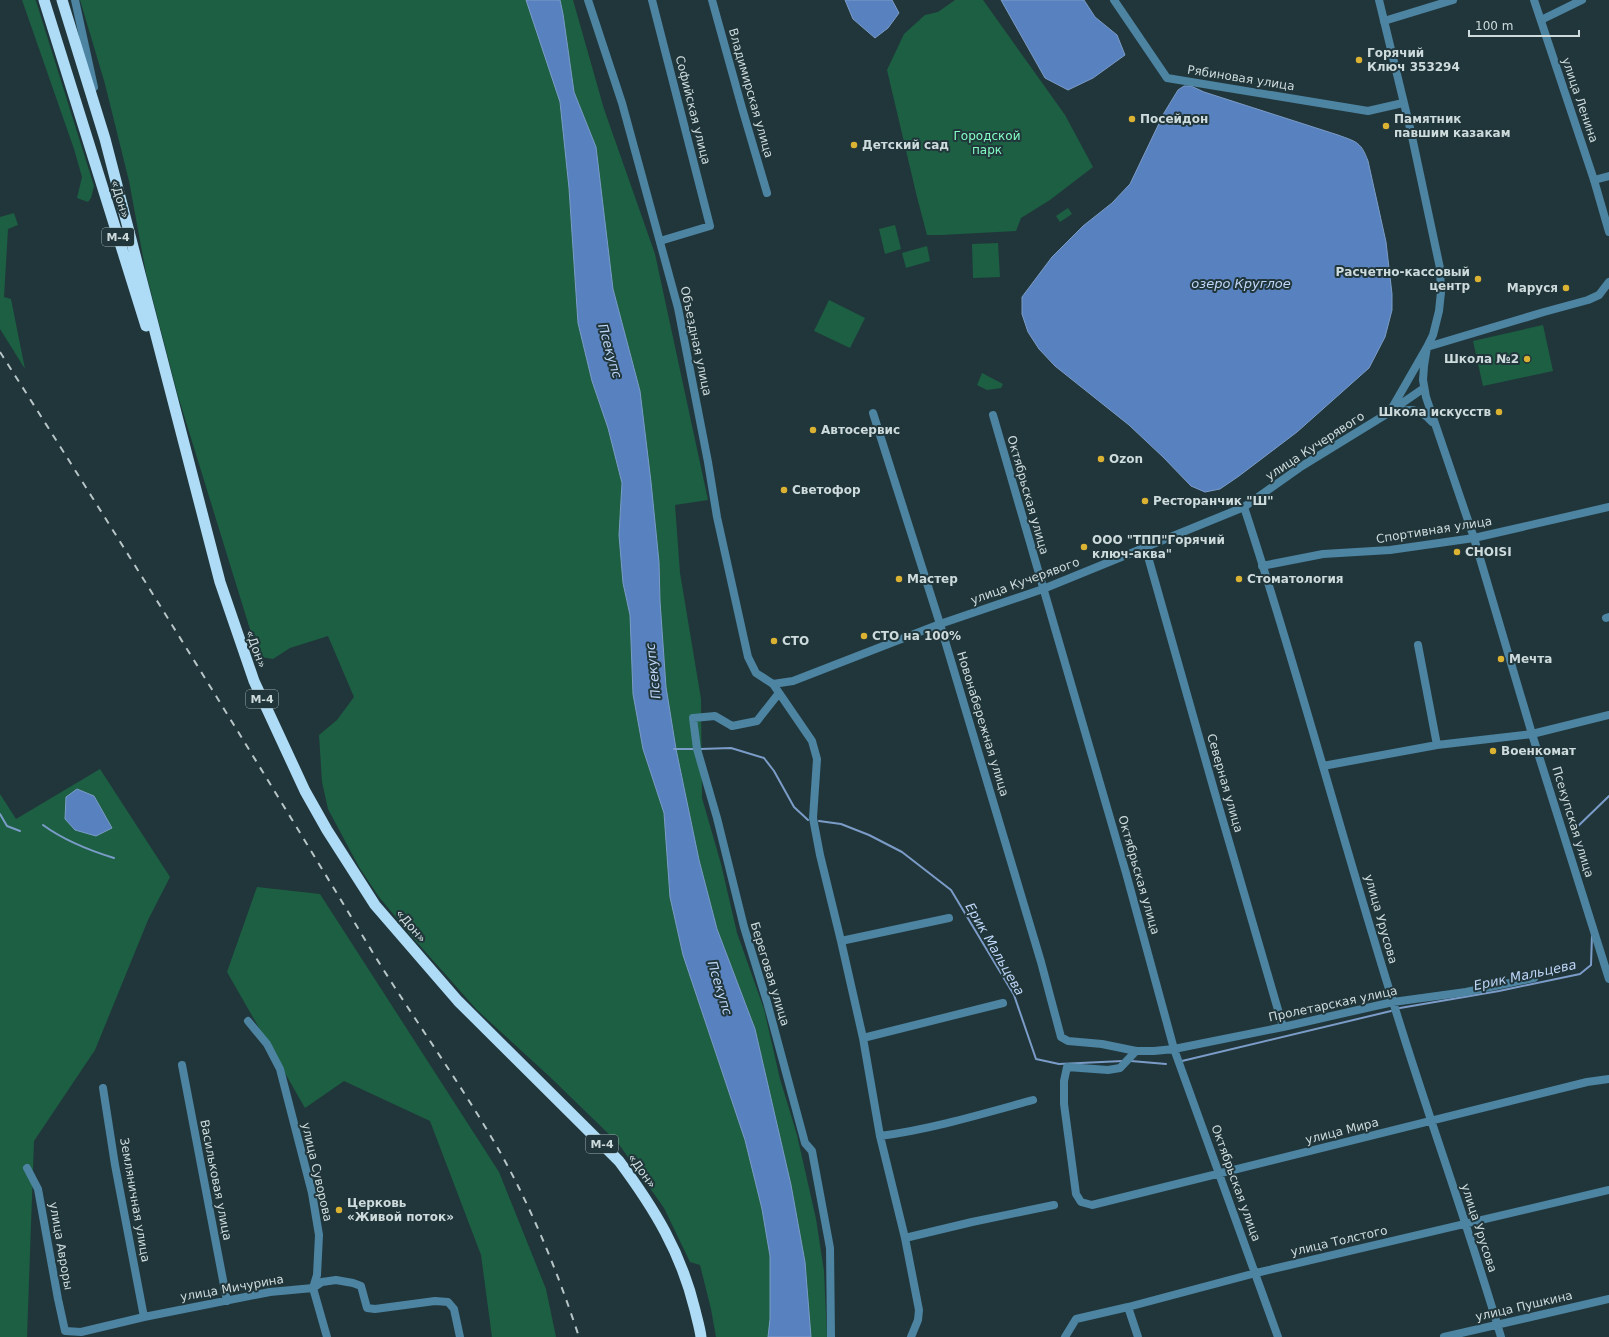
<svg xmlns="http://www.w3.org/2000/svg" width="1609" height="1337" viewBox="0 0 1609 1337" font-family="'DejaVu Sans',sans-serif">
<rect width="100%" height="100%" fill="#21363a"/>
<path fill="#1c5f43" d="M22,0H35L36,1L94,186L91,198L88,202L77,198L82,177L74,149Z
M80,0H526L560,102L569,188L578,323L592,381L608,428L622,483L619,535L623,583L630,615L633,694L643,749L664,813L670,897L683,955L745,1140L762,1209L770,1256V1319L768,1337H716L711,1309L700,1265L690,1262L664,1208L618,1143L550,1077L477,1010L414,939L379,897L359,867L328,809L322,782L319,735L337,720L354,697L328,636L290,648L273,659L261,657L253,639L178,396L146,273L129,181L105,84Z
M560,0H573L604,109L655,254L708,500L675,505L680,573L701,699L702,798L721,864L737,933L764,1009L780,1079L797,1135L816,1219L824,1271L827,1337H811L805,1262L791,1185L755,1029L717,929L699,860L676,749L666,687L660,601L659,562L640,391L613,289L596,147L574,92L563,14Z
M955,0H983L1065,115L1093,167L1050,200L1021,218L1016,231L941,235H927L917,197L887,70L904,34L925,15L938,12Z
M1068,208L1072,214L1060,222L1056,216Z
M14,213L18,225L8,229L4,297L11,299L25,369L0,329V217Z
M895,225L901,249L885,254L879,229Z
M998,243L1000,277L973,278L972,244Z
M927,246L930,261L906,268L902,253Z
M829,300L865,318L850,348L814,331Z
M1543,325L1553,371L1483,386L1473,341Z
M982,373L1003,384L1001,388L987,390L977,385Z
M100,769L170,877L148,920L95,1050L34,1141L27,1337H0V794L16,819Z
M257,887L320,894L499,1172L546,1289L556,1337H492L481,1255L430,1121L344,1081L305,1108L227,972Z"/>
<path fill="#5881bf" stroke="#7b9cc8" d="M526,0H560L563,14L574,92L596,147L613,289L640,391L651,482L659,562L660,601L666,687L676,749L699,860L717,929L755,1029L791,1185L805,1262L811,1337H768L770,1319V1256L762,1209L745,1140L683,955L670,897L664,813L643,749L633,694L630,615L623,583L619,535L622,483L608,428L592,381L578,323L569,188L560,102Z
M845,0H892L899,13L888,28L875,38L853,19Z
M1001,0H1084L1095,17L1117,35L1125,55L1093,78L1068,90L1045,78Z
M1184,86H1191L1204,92L1338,135C1357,142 1361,142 1368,161L1386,242L1392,294V310L1385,337L1369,368L1297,432L1239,476L1220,489L1205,492L1191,486L1163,457L1129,425L1055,366L1039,349L1028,332L1022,314V297L1052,257L1083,226L1112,203L1130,184L1164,113L1178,90Z
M77,789L94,796L112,828L96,836L75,830L65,819L66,797Z"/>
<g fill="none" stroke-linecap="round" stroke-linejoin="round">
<path stroke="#7b9cc8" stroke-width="2" d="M674,749H695
M700,749L731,748L764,758L774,771L794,807L808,820
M0,814L7,826L20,831
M819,821L841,824L869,835L902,852L951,890L1014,995L1036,1059L1059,1064L1123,1061
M43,825C65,841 88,850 114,858
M1573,831L1609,796
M1400,1008L1499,991L1580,974L1591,965L1592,935
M1131,1061L1166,1064
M1182,1061L1391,1011"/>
<path stroke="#4d84a2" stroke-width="8" d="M652,0L710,226L660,241
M712,0L742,108L767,193
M1114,0L1167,78L1368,111L1403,103
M1541,20L1582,0
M1384,21L1453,0
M1594,180L1609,176
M873,413L940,624L1041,962L1061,1037L1068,1041L1102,1044L1136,1051H1154L1174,1049L1283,1027L1393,1002L1466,992L1534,978
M993,415L1126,873L1174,1049L1278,1337
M1244,507C1298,671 1342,839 1394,1005C1428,1116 1468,1225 1501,1337
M1145,546L1214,790L1283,1027
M1262,566L1323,554L1390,550L1474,538L1609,507
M1606,618L1609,617
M1418,645L1437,745
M773,684L812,741L817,759L813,818L820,855L841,941L863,1038L880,1136L905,1238L919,1310L918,1320L911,1337
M779,693L757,721L732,726L715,716L693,718L697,749L717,818L744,927L767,1002L805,1143L812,1151L830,1248L831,1337
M1323,766L1437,745L1532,734L1609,715
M841,941L949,918
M248,1021L267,1044L280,1069L312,1193L319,1235L317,1275L313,1288L327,1337
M863,1038L1003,1003
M1136,1051L1120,1068L1108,1070L1067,1067L1064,1081V1104L1076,1194L1081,1202L1092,1205L1587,1082L1609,1079
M182,1065L227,1301
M103,1088L115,1165L144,1317
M880,1136C932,1129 982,1114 1033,1100
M27,1168L38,1189L58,1299L65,1331L81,1332L144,1317L270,1292L313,1288L322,1282L336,1280L353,1283L361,1286L367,1308L375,1309L435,1301L448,1302L454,1309L460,1337
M905,1238L972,1222L1054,1205
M1128,1307L1138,1337
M1065,1337L1076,1319L1128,1307L1256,1273L1609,1190
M1444,1337L1609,1299"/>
<path stroke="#4d84a2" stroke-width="8" d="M75,0L94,87
M588,0L622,103L678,308L708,462L717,517L748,657L756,673L773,684L793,681L940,624L1043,589L1244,507L1302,466L1385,415L1424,388
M1379,0L1411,132L1440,268L1441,292L1439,311L1433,335L1427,347L1424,366L1423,380L1426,397L1474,538L1532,734L1609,979
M1534,0L1594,180L1609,232
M1392,408L1427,347L1544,312L1588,300L1599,295L1609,282
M1391,414C1409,408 1419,407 1432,422"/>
<path stroke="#aedbf5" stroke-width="11" d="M44,0L146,326
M62,0L105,139L220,582L254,681L305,791L327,830L375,905L458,1001L619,1161C654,1208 681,1252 695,1310C697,1319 700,1328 701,1337"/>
<path stroke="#b7c5c7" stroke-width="2" stroke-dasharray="7 7" stroke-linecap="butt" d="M0,352C126,549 249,748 370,948C412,1017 460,1082 500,1152C533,1211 558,1273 579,1337"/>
</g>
<g fill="#dcb233" stroke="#21363a" stroke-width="1.5">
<circle cx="1359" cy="60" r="4"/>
<circle cx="1132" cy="119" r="4"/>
<circle cx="1386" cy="126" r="4"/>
<circle cx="854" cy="145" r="4"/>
<circle cx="1478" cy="279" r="4"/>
<circle cx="1566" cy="288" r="4"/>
<circle cx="1527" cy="359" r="4"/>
<circle cx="1499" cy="412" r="4"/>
<circle cx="813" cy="430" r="4"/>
<circle cx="1101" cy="459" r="4"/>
<circle cx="784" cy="490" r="4"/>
<circle cx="1145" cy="501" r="4"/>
<circle cx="1084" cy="547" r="4"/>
<circle cx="1457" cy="552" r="4"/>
<circle cx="899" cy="579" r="4"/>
<circle cx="1239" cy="579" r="4"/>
<circle cx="864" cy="636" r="4"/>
<circle cx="774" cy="641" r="4"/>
<circle cx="1501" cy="659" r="4"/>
<circle cx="1493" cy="751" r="4"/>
<circle cx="339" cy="1210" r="4"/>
</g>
<g text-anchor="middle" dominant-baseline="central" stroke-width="4" stroke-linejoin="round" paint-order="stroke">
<g fill="#21363a" stroke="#9aaaac" stroke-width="1">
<rect x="102" y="228" width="32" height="18" rx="3"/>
<rect x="246" y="690" width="32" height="18" rx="3"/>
<rect x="586" y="1135" width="32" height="18" rx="3"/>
</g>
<g font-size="11" font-weight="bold" fill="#cedbdd">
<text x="118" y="237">М-4</text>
<text x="262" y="699">М-4</text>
<text x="602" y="1144">М-4</text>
</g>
<g font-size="12" font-weight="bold" fill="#cedbdd" stroke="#21363a" text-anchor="start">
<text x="1367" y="53">Горячий<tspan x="1367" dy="14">Ключ 353294</tspan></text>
<text x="1140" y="119">Посейдон</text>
<text x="1394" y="119">Памятник<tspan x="1394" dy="14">павшим казакам</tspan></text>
<text x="862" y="145">Детский сад</text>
<text x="1470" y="272" text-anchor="end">Расчетно-кассовый<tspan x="1470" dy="14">центр</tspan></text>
<text x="1558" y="288" text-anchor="end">Маруся</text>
<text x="1519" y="359" text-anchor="end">Школа №2</text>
<text x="1491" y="412" text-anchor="end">Школа искусств</text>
<text x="821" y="430">Автосервис</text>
<text x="1109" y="459">Ozon</text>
<text x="792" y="490">Светофор</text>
<text x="1153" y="501">Ресторанчик "Ш"</text>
<text x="1092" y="540">ООО "ТПП"Горячий<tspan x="1092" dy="14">ключ-аква"</tspan></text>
<text x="1465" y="552">CHOISI</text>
<text x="907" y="579">Мастер</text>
<text x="1247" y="579">Стоматология</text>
<text x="872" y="636">СТО на 100%</text>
<text x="782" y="641">СТО</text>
<text x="1509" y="659">Мечта</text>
<text x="1501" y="751">Военкомат</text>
<text x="347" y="1203">Церковь<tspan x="347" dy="14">«Живой поток»</tspan></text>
</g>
<g font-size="12" fill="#cedbdd" stroke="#21363a">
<text transform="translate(1241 78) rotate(9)">Рябиновая улица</text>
<text transform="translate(751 93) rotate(74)">Владимирская улица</text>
<text transform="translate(1580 100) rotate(71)">улица Ленина</text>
<text transform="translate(693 110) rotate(76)">Софийская улица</text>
<text transform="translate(120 199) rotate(73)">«Дон»</text>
<text transform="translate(696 341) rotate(78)">Объездная улица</text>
<text transform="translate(1315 446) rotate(-33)">улица Кучерявого</text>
<text transform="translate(1028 495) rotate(74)">Октябрьская улица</text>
<text transform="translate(1434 530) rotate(-9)">Спортивная улица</text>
<text transform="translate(1025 581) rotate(-20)">улица Кучерявого</text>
<text transform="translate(256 649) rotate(70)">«Дон»</text>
<text transform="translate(983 724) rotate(73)">Новонабережная улица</text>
<text transform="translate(1225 783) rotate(74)">Северная улица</text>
<text transform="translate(1573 822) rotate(73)">Псекупская улица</text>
<text transform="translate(1139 875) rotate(74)">Октябрьская улица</text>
<text transform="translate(1381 919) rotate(74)">улица Урусова</text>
<text transform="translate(411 926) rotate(49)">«Дон»</text>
<text transform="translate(770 974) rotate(73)">Береговая улица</text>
<text transform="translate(1333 1004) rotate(-12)">Пролетарская улица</text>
<text transform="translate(1342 1131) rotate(-14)">улица Мира</text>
<text transform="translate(642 1171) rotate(54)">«Дон»</text>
<text transform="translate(317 1172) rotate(77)">улица Суворова</text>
<text transform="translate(216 1180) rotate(79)">Васильковая улица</text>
<text transform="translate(1236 1183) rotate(70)">Октябрьская улица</text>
<text transform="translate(135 1200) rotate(80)">Земляничная улица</text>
<text transform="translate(1479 1228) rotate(72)">улица Урусова</text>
<text transform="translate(1339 1241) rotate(-13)">улица Толстого</text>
<text transform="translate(61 1246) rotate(80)">улица Авроры</text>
<text transform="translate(232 1288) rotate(-10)">улица Мичурина</text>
<text transform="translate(1524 1306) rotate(-13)">улица Пушкина</text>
</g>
<g font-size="12" fill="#83fbc3" stroke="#21363a">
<text x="987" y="136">Городской<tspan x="987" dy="14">парк</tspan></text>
</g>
<g font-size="13" font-style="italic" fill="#bed6f8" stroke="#21363a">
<text x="1241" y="283">озеро Круглое</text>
<text transform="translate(610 351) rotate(74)">Псекупс</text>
<text transform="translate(653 671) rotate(-96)">Псекупс</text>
<text transform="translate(995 949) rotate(60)">Ерик Мальцева</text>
<text transform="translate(1525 975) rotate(-12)">Ерик Мальцева</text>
<text transform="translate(720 988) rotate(73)">Псекупс</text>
</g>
</g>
<path d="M1469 30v6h110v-6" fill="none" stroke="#cedbdd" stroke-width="2"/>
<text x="1475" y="30" font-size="12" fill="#cedbdd" stroke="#21363a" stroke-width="3" paint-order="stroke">100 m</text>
</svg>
